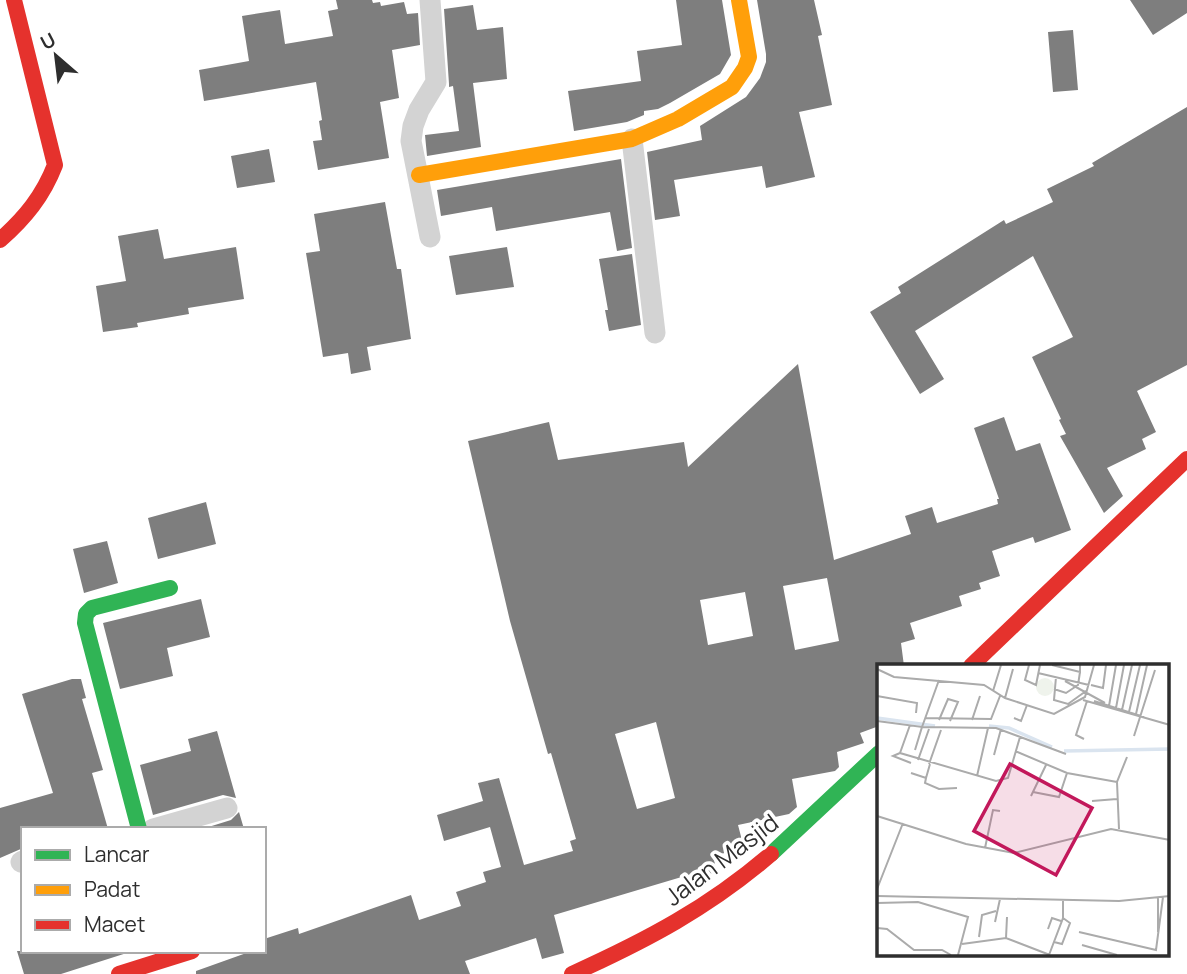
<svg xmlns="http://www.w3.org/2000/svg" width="1187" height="974" viewBox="0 0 1187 974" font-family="Manrope,sans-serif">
<rect width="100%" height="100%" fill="#fff"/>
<path fill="#7e7e7e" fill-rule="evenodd" d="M336,0H372L373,3L380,2L381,6L404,2L407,14L418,13L420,45L392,50L399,98L380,102L389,158L318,170L313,141L322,140L319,121L322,120L316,82L204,101L199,70L249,61L242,16L280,10L285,44L333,36L328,11L338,9Z
M676,0H722L731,55L720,74L670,103L658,109L644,111V115L627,122L574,131L568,91L641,81L637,51L682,45Z
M757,0H814L822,35L818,36L832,105L799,112L815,177L766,188L762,166L674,180L680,216L655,220L647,152L702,140L700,126L746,97L760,78L766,62V54Z
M1130,0H1187V13L1153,35Z
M473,5L477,30L503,27L507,79L473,83L481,147L427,156L425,135L459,131L453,86L449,87V84L444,9Z
M1073,30L1078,90L1053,92L1048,32Z
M1187,107V365L1137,391L1156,432L1142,439L1146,449L1107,468L1123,496L1104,513L1060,436L1066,434L1059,420L1061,419L1032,357L1073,337L1033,256L915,331L944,379L920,394L870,312L901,293L898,287L1004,220L1006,224L1053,202L1047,189L1094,166L1092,163Z
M269,149L275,182L237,188L231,156Z
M621,159L632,248L617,251L610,212L496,231L492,207L441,216L437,190Z
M385,202L397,269H401L411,339L367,347L371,370L351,374L348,353L323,357L306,253L320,251L314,214Z
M158,229L164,259L236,247L244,299L188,308L189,314L137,323L138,327L103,332L96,286L126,281L118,236Z
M507,247L514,287L456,295L449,256Z
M632,254L641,325L609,331L605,310H608L599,259Z
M798,364L834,560L911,534L905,516L932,507L937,523L998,504L997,499H999L974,428L1004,417L1016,451L1040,443L1071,530L1035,543L1033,537L992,551L1000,576L979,583L981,589L959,596L962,606L910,623L915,639L901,643L904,666H879V726L860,733L864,743L837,752L839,767L835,771L792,779L797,807L789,814L738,825L744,848L713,856L717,872L696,877L695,873L554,915L564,953L542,959L536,938L465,961L470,974H196V971L252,951H264V939L298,928L299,934L411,895L419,920L461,906L456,892L486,882L483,872L501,867L490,827L444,841L437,815L483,801L478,783L499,778L524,865L573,851L570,841L576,839L551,753L548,754L510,621L468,441L549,422L558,460L684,442L688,467ZM827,578L839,641L795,650L783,586ZM745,592L753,636L708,645L700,600ZM656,722L675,798L637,809L615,734Z
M206,502L216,544L158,559L148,518Z
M107,541L118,583L84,593L73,549Z
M201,599L210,637L167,648L173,676L120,689L103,623Z
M72,679H81L86,698L82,699L103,770L92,773L108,829H23V848L0,858V808L53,793L22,694Z
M217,731L236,798L223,795L153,815L140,765L191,751L188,739Z
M239,812L244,829H202L231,820Z
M17,951H133L61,974H24Z"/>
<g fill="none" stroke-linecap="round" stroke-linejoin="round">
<path stroke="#d3d3d3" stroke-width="21" d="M430,0L436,82L419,110L413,126L411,141L430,237
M632,139L655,333
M153,829L227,808
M21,862L23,861"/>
<path stroke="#30b455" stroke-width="16" d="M139,829L85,623L86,614L92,608L170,588
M771,854L879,753"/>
<path stroke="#ff9f0a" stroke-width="16" d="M419,175L632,139L678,119L732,87L745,68L749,57L739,0"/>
<path stroke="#e5322d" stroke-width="16" d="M0,240C25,218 43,196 55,165L14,0
M971,666L1187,459
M119,974L192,951
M572,974C647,940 708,908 771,854"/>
</g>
<g text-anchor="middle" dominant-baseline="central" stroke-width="7" stroke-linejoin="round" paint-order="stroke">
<g font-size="24" fill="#2e2e2e" stroke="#fff">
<text transform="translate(721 859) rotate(-37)">Jalan Masjid</text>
</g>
</g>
<g transform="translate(877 664)">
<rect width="292" height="292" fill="#fff"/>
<path d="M159 23a9 9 0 1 1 18 0a9 9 0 1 1-18 0Z" fill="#eff3ec"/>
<path fill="none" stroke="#dae4ef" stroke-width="3.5" d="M0,54L58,62M112,62L132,64L175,83M187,87L293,85"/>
<path fill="none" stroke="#ababab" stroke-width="2" d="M152,1L148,16L159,21L163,1M175,1L203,8V1M0,5L17,13L107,21L128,34L177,50L208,33L217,1M161,9L212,21M179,13L177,36L191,40L209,27M188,17L228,39M214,21L226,24L229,1M177,25L189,29L201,21L203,8M116,27L124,1M0,32L40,39L39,49M128,34L136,5M206,36L293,61M217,37L267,53M232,42L239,1M239,44L247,1M245,46L255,1M252,48L263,1M259,50L270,1M48,54L114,55L123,32M137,54L144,57L150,41M62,56L71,35L81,38L73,57M95,56L103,32M0,57L45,63L62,16M33,61L23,89L119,117L131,114L143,73M257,72L278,6M207,75L199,71L210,37M38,86L45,63L119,64L189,90M138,87L190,109L240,118M23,89L16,92L34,99M117,91L124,65M41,96L52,65M52,100L64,66M34,109L49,114L53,100M100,112L111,64M49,114L48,119L62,125L80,124M156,128L182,133L190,109M154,132L169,101M215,137L240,135M0,152L89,180L137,189L234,165L293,176M242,165L240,118L250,93M108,184L116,146L123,147M0,225L26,159M0,232L242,237L293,232M281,234V268M0,239L41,238L91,253L81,291M118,258L123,235M0,264L10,265L37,286H65L74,291M171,265L175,254L184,257M202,268L279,286L286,233M102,273L105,251L119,247M129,274L130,253M177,278L185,280L193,259L186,254M85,280L129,274L173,291M205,281L240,291M172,291L186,254V235"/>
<path fill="#c2185b" fill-opacity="0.15" stroke="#c2185b" stroke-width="3.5" d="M133,100L215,144L179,211L97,167Z"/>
<rect width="292" height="292" fill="none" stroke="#2e2e2e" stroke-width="3.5"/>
</g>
<rect x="21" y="827" width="245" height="126" fill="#ffffff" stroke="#ababab" stroke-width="2"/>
<rect x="35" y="850" width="35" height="10" fill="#30b455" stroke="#ababab" stroke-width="2"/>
<text x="84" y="862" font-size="21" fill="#2e2e2e">Lancar</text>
<rect x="35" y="885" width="35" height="10" fill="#ff9f0a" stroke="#ababab" stroke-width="2"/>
<text x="84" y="897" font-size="21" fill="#2e2e2e">Padat</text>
<rect x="35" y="920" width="35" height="10" fill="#e5322d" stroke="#ababab" stroke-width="2"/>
<text x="84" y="932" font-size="21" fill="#2e2e2e">Macet</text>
<g transform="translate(56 56) rotate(332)" stroke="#ffffff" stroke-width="5" paint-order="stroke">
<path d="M0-5L12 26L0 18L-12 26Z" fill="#2e2e2e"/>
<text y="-10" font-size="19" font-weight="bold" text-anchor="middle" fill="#2e2e2e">U</text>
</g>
</svg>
